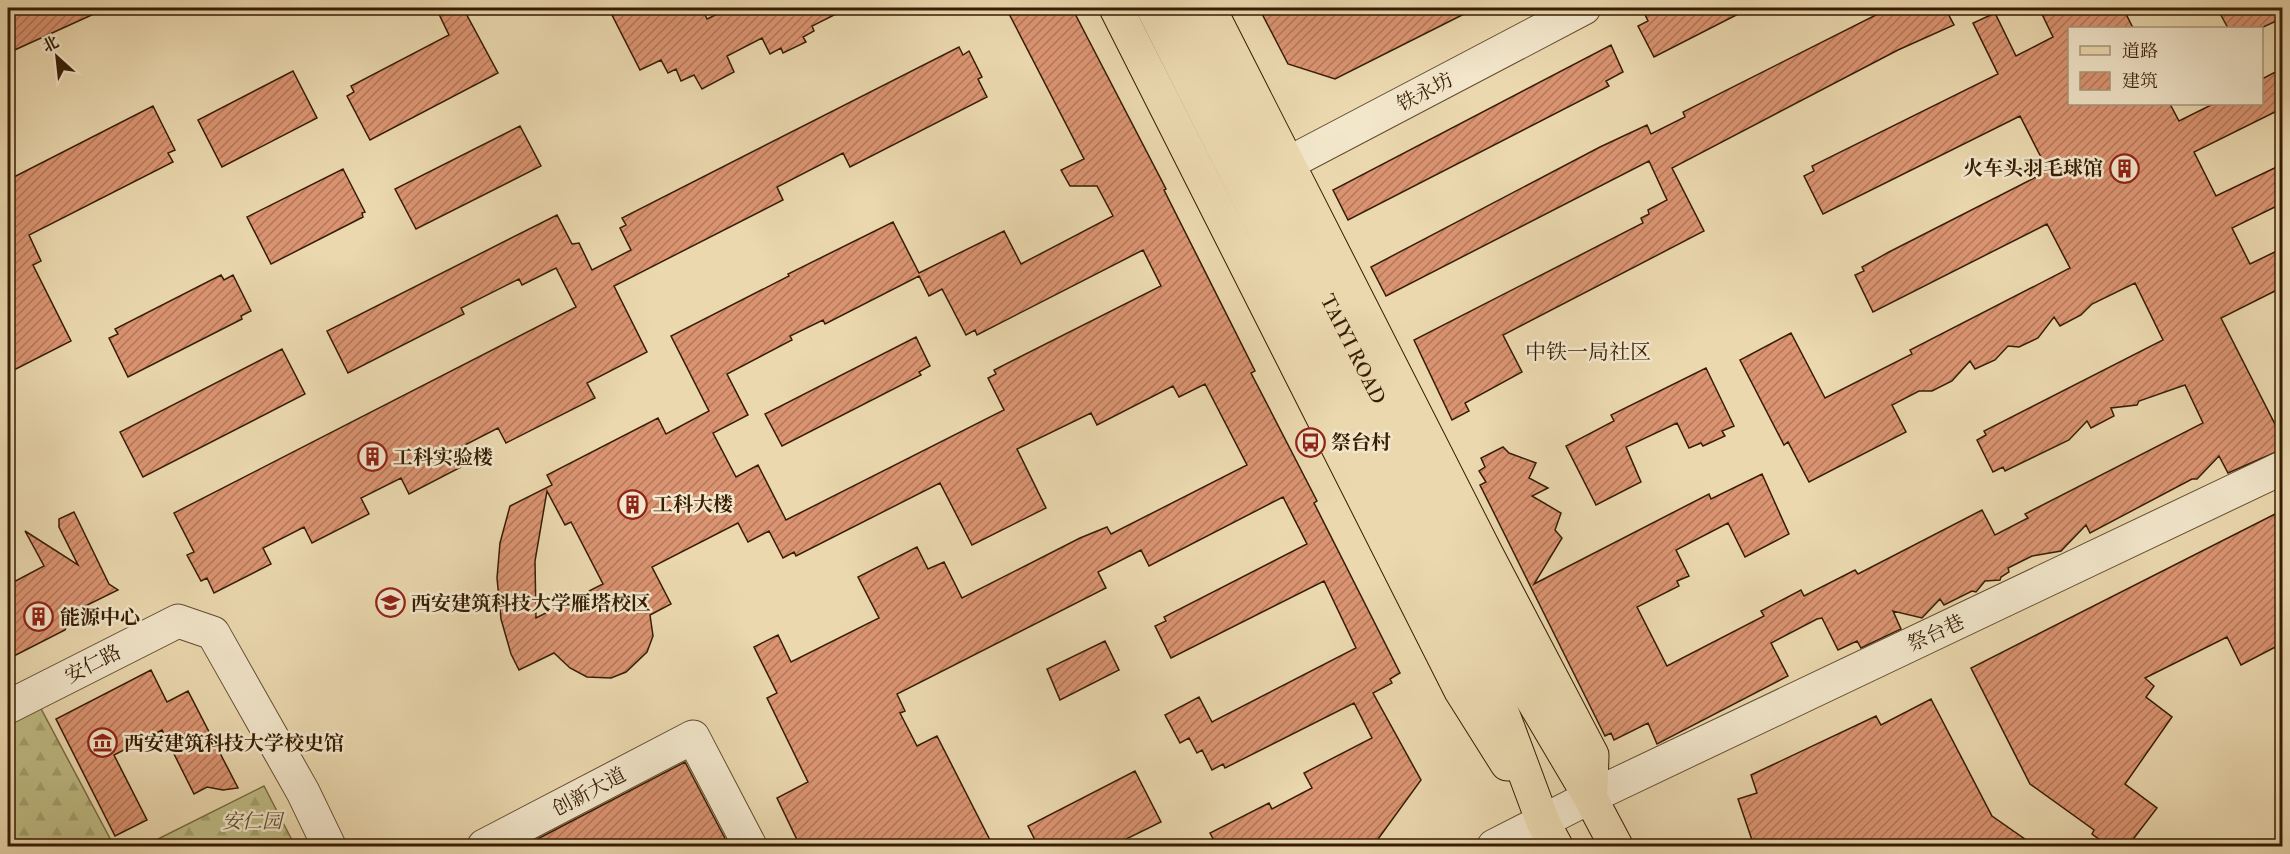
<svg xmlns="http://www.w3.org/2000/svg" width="2290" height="854" viewBox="0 0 2290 854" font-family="'IM FELL Double Pica','Noto Serif SC',serif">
<defs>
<pattern id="forest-firs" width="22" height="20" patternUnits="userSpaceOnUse" patternTransform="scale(1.5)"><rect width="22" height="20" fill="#bfbc85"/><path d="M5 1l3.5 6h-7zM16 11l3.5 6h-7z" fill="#a5a171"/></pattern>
<pattern id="building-hatch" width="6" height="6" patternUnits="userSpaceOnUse" patternTransform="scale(1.5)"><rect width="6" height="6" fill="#db9472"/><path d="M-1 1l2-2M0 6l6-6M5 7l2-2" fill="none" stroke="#b2785b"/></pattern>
</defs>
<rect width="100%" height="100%" fill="#ebd8af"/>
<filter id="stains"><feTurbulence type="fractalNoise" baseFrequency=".00333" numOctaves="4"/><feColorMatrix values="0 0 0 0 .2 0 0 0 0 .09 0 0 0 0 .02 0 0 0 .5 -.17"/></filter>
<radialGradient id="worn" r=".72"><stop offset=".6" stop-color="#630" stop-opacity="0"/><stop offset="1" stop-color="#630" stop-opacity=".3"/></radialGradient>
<path fill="url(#forest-firs)" stroke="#7a6c44" stroke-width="1.5" d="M38,703L114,846H8V719Z
M264,786L295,846H144Z"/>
<path fill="url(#building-hatch)" stroke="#361d04" stroke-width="1.5" fill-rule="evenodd" d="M8,8H107L8,53Z
M436,8H463L498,73L370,140L347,96L354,92L351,86L449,35Z
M627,8H702L707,19L730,8H848L812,26L814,31L803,37L806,42L783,53L781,48L770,54L762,38L727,56L734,72L702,89L694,75L681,81L676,69L668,73L661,60L640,70L612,15Z
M1006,8H1072L1166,189L1164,190L1255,371L1251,373L1317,501L1314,503L1400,673L1390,679L1392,683L1373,693L1421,780L1373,846H1217L1210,833L1269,803L1272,809L1312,788L1304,773L1372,738L1354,703L1225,768L1223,764L1212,770L1202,750L1197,753L1189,738L1180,743L1165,715L1199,697L1212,722L1356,648L1324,581L1171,658L1155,626L1166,621L1164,617L1307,544L1283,497L1149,566L1141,550L1098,572L1106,588L897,694L905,711L900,713L917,746L937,736L993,846H800L777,798L808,782L767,698L777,693L754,647L778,635L791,662L879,618L858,577L917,547L928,569L944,562L962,598L1080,538L1107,527L1111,534L1247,465L1205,384L1179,397L1173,386L1097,425L1091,413L1017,449L1046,508L972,545L940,483L796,556L794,552L783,558L769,531L748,542L738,523L652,567L671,604L650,615L653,636L647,652L626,672L611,678L587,677L570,668L554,653L519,670L511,654L501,619L497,578L500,543L510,506L552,485L547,475L658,418L666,434L709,411L671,336L789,276L788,274L893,222L919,273L1004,231L1021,264L1113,216L1097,186H1070L1061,170L1084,159ZM1143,250L1161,286L994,370L996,374L988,378L1004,410L786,520L758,465L736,477L713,433L748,415L727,374L792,340L790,336L823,320L825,324L919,276L929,296L942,289L966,335L975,330L977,335ZM547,491L565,525L571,522L603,584L536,618L535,561Z
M1259,8H1476L1335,79L1288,64Z
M1642,8H1750L1654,57L1638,26L1648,21Z
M1877,8H1945L1954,25L1898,50L1672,168L1704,231L1503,335L1522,372L1465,403L1469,411L1452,420L1414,340L1643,223L1641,218L1649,214L1648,210L1667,200L1649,161L1386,296L1371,267L1600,147L1647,125L1651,134L1685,117L1683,112L1880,13Z
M2039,8H2123L2133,28H2070V104H2170L2179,121L2213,104H2262V79L2283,68V108L2194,152L2216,196L2283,164V203L2232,228L2250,264L2283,248V287L2221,318L2283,440V449L2228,473L2219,456L2197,479H2192L2090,533L2086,525L2061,551L2032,556L2008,568L2009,572L2001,577L2000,580L1985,581L1976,592L1972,591L1944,605L1940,599L1922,618L1893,611L1901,629L1861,648L1857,641L1838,650L1822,618L1817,619L1771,643L1788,676L1657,744L1648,723L1614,740L1611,733L1605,736L1480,485L1486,482L1479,471L1485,467L1481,458L1503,447L1509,453L1536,463L1529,478L1548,488L1532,496L1561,513L1555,530L1562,538L1534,584L1709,494L1711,499L1762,474L1789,534L1745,557L1728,523L1676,550L1689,576L1677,581L1679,586L1637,607L1667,666L1764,616L1761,611L1801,590L1804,596L1855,570L1858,574L1982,510L1995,535L2028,518L2025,514L2203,423L2185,385L2139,401L2137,405L2111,408L2114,416L2091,428L2087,421L2069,440L2005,471L2003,467L1993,472L1977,440L1986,435L1984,431L2163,340L2135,283L2092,304L2081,315L2060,326L2054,317L2038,338L2019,347L2008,346L1995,360L1975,369L1970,361L1952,381L1932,391H1919L1892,405L1906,432L1809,482L1788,442L1784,445L1740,360L1791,333L1825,398L1912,354L1910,350L2070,268L2047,224L1873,312L1855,275L1864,271L1862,267L1889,252L2048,171L2020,116L1823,214L1804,176L1814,171L1812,166L1998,74L1973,23L1995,13L2016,56L2053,37Z
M2217,8H2283V18L2261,28H2228Z
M1611,45L1623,72L1606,81L1609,86L1348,220L1333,190Z
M959,47L963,55L969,51L982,77L978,79L987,97L850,167L843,153L777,187L783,200L614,286L647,352L587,383L595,398L506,443L498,428L457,449L465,465L409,494L401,478L361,498L369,514L312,543L304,527L263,548L271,564L214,593L207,578L201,581L187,555L194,552L174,513L576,307L556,268L522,285L519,279L461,308L464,314L348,373L327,331L557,215L572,244L579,243L592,270L631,250L620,228L626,225L622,218Z
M293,71L317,118L222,167L198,120Z
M153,106L175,150L168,153L173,162L29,235L41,261L33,265L71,341L8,373V180Z
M520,126L541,166L416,229L395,189Z
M343,169L365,212L362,213L363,217L271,264L247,217Z
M221,275L224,280L233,275L251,311L241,316L242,319L128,377L109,338L118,334L115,329Z
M916,337L930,366L919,372L921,375L782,446L765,414Z
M282,349L305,394L143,477L120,432Z
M1706,368L1734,426L1722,431L1725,436L1703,446L1701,443L1689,448L1677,423L1626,447L1641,482L1596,505L1566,446L1614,421L1611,415Z
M2283,510V643L2241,665L2227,637L2145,678L2154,686L2146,697L2172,717L2125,784L2157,808L2128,846H2108L2092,834L2094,830L2030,784L1971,668Z
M74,512L109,584L118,590L75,611L65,630L8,659V585L44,566L25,531L78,565L59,527V519Z
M1105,641L1119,670L1060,700L1047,669Z
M151,670L167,702L188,691L238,788L223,790L207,787L194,794L162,730L114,755L147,820L115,836L56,719Z
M1931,699L1992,816L2035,846H1754L1738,799L1757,793L1751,775L1876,716L1881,725Z
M685,762L729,846H524Z
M1135,771L1161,822L1112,846H1038L1028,826Z"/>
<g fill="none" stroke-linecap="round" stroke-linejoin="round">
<defs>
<path id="minor" d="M1266,175L1584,8
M8,707L178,621L213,633L303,792L329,846
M484,846L693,737L750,846
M1494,846L1590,797L2282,468"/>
<g id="major">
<path d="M1116,8L1461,691L1507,764"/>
<path d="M1153,8L1489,677L1543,822L1556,846"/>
<path id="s1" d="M1181,8L1519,677L1590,797L1616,846"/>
<path d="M1209,8L1486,553L1592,755L1591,789"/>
</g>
</defs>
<use href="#minor" stroke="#634c2f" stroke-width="35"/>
<use href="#major" stroke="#361d04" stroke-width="35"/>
<use href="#minor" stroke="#f2e6cb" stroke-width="33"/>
<use href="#major" stroke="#ebd8af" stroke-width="33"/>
</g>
<defs>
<symbol id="building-ring" viewBox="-11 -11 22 22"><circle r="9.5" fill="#f2e6cb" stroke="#8f2418" stroke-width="1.5"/><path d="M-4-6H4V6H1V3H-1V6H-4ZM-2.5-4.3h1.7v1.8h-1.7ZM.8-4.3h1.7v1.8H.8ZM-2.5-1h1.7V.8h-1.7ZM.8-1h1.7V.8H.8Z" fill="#8f2418"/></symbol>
<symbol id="bus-ring" viewBox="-11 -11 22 22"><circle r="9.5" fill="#f2e6cb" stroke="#8f2418" stroke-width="1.5"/><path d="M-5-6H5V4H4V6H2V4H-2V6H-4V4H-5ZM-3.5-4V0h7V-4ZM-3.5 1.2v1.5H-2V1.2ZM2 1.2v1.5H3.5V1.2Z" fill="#8f2418"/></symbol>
<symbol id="university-ring" viewBox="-11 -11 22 22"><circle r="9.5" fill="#f2e6cb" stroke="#8f2418" stroke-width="1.5"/><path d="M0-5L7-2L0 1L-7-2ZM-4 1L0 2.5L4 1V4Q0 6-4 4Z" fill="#8f2418"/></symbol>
<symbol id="museum-ring" viewBox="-11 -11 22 22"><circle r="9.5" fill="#f2e6cb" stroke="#8f2418" stroke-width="1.5"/><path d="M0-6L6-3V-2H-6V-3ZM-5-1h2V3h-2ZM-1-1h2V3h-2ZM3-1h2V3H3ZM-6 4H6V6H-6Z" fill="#8f2418"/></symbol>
</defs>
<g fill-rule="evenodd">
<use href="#building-ring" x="2108" y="152" width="33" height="33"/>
<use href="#bus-ring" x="1294" y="426" width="33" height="33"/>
<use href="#building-ring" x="356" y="440" width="33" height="33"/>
<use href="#building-ring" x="616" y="488" width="33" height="33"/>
<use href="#university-ring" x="374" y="586" width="33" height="33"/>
<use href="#building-ring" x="22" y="600" width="33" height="33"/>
<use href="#museum-ring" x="86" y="726" width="33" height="33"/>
</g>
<g text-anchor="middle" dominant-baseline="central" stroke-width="5" stroke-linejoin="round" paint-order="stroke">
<g font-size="20" fill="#361d04" stroke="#f2e6cb">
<text transform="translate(1425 92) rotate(-28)">铁永坊</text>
<text stroke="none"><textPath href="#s1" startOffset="382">TAIYI ROAD</textPath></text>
<text transform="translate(1936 633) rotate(-25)">祭台巷</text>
<text transform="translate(93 664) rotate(-27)">安仁路</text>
<text transform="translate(589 792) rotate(-28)">创新大道</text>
</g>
<g font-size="20" font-weight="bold" fill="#361d04" stroke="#f2e6cb" text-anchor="start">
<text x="2103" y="168" text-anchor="end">火车头羽毛球馆</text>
<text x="1331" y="442">祭台村</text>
<text x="393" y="457">工科实验楼</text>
<text x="653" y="504">工科大楼</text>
<text x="411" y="603">西安建筑科技大学雁塔校区</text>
<text x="60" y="617">能源中心</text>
<text x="124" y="743">西安建筑科技大学校史馆</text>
</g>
<g font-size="20" font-style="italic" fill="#5f4d2b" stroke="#f2e6cb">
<text x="252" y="821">安仁园</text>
</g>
<g font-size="21" fill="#361d04" stroke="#f2e6cb">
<text x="1588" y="352">中铁一局社区</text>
</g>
</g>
<rect width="2290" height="854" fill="none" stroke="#ebd8af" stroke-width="30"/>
<rect x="9" y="9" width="2272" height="836" fill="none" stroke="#361d04" stroke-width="3"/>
<rect x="15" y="15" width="2260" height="824" fill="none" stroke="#361d04" stroke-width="1.5"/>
<rect x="2068" y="27" width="195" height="78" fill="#f2e6cb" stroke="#a7967b" stroke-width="1.5"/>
<rect x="2080" y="46" width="30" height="9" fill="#ebd8af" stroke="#a7967b" stroke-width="1.5"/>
<text x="2122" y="57" font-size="18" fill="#361d04">道路</text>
<rect x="2080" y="72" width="30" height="18" fill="url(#building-hatch)" stroke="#a7967b" stroke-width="1.5"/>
<text x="2122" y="87" font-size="18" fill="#361d04">建筑</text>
<g transform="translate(57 57) rotate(333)" stroke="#f2e6cb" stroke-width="4.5" paint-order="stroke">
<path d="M0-4.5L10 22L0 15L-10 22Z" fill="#361d04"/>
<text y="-9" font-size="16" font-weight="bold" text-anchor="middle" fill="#361d04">北</text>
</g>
<rect width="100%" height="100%" filter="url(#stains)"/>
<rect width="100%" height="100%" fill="url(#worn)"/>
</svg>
